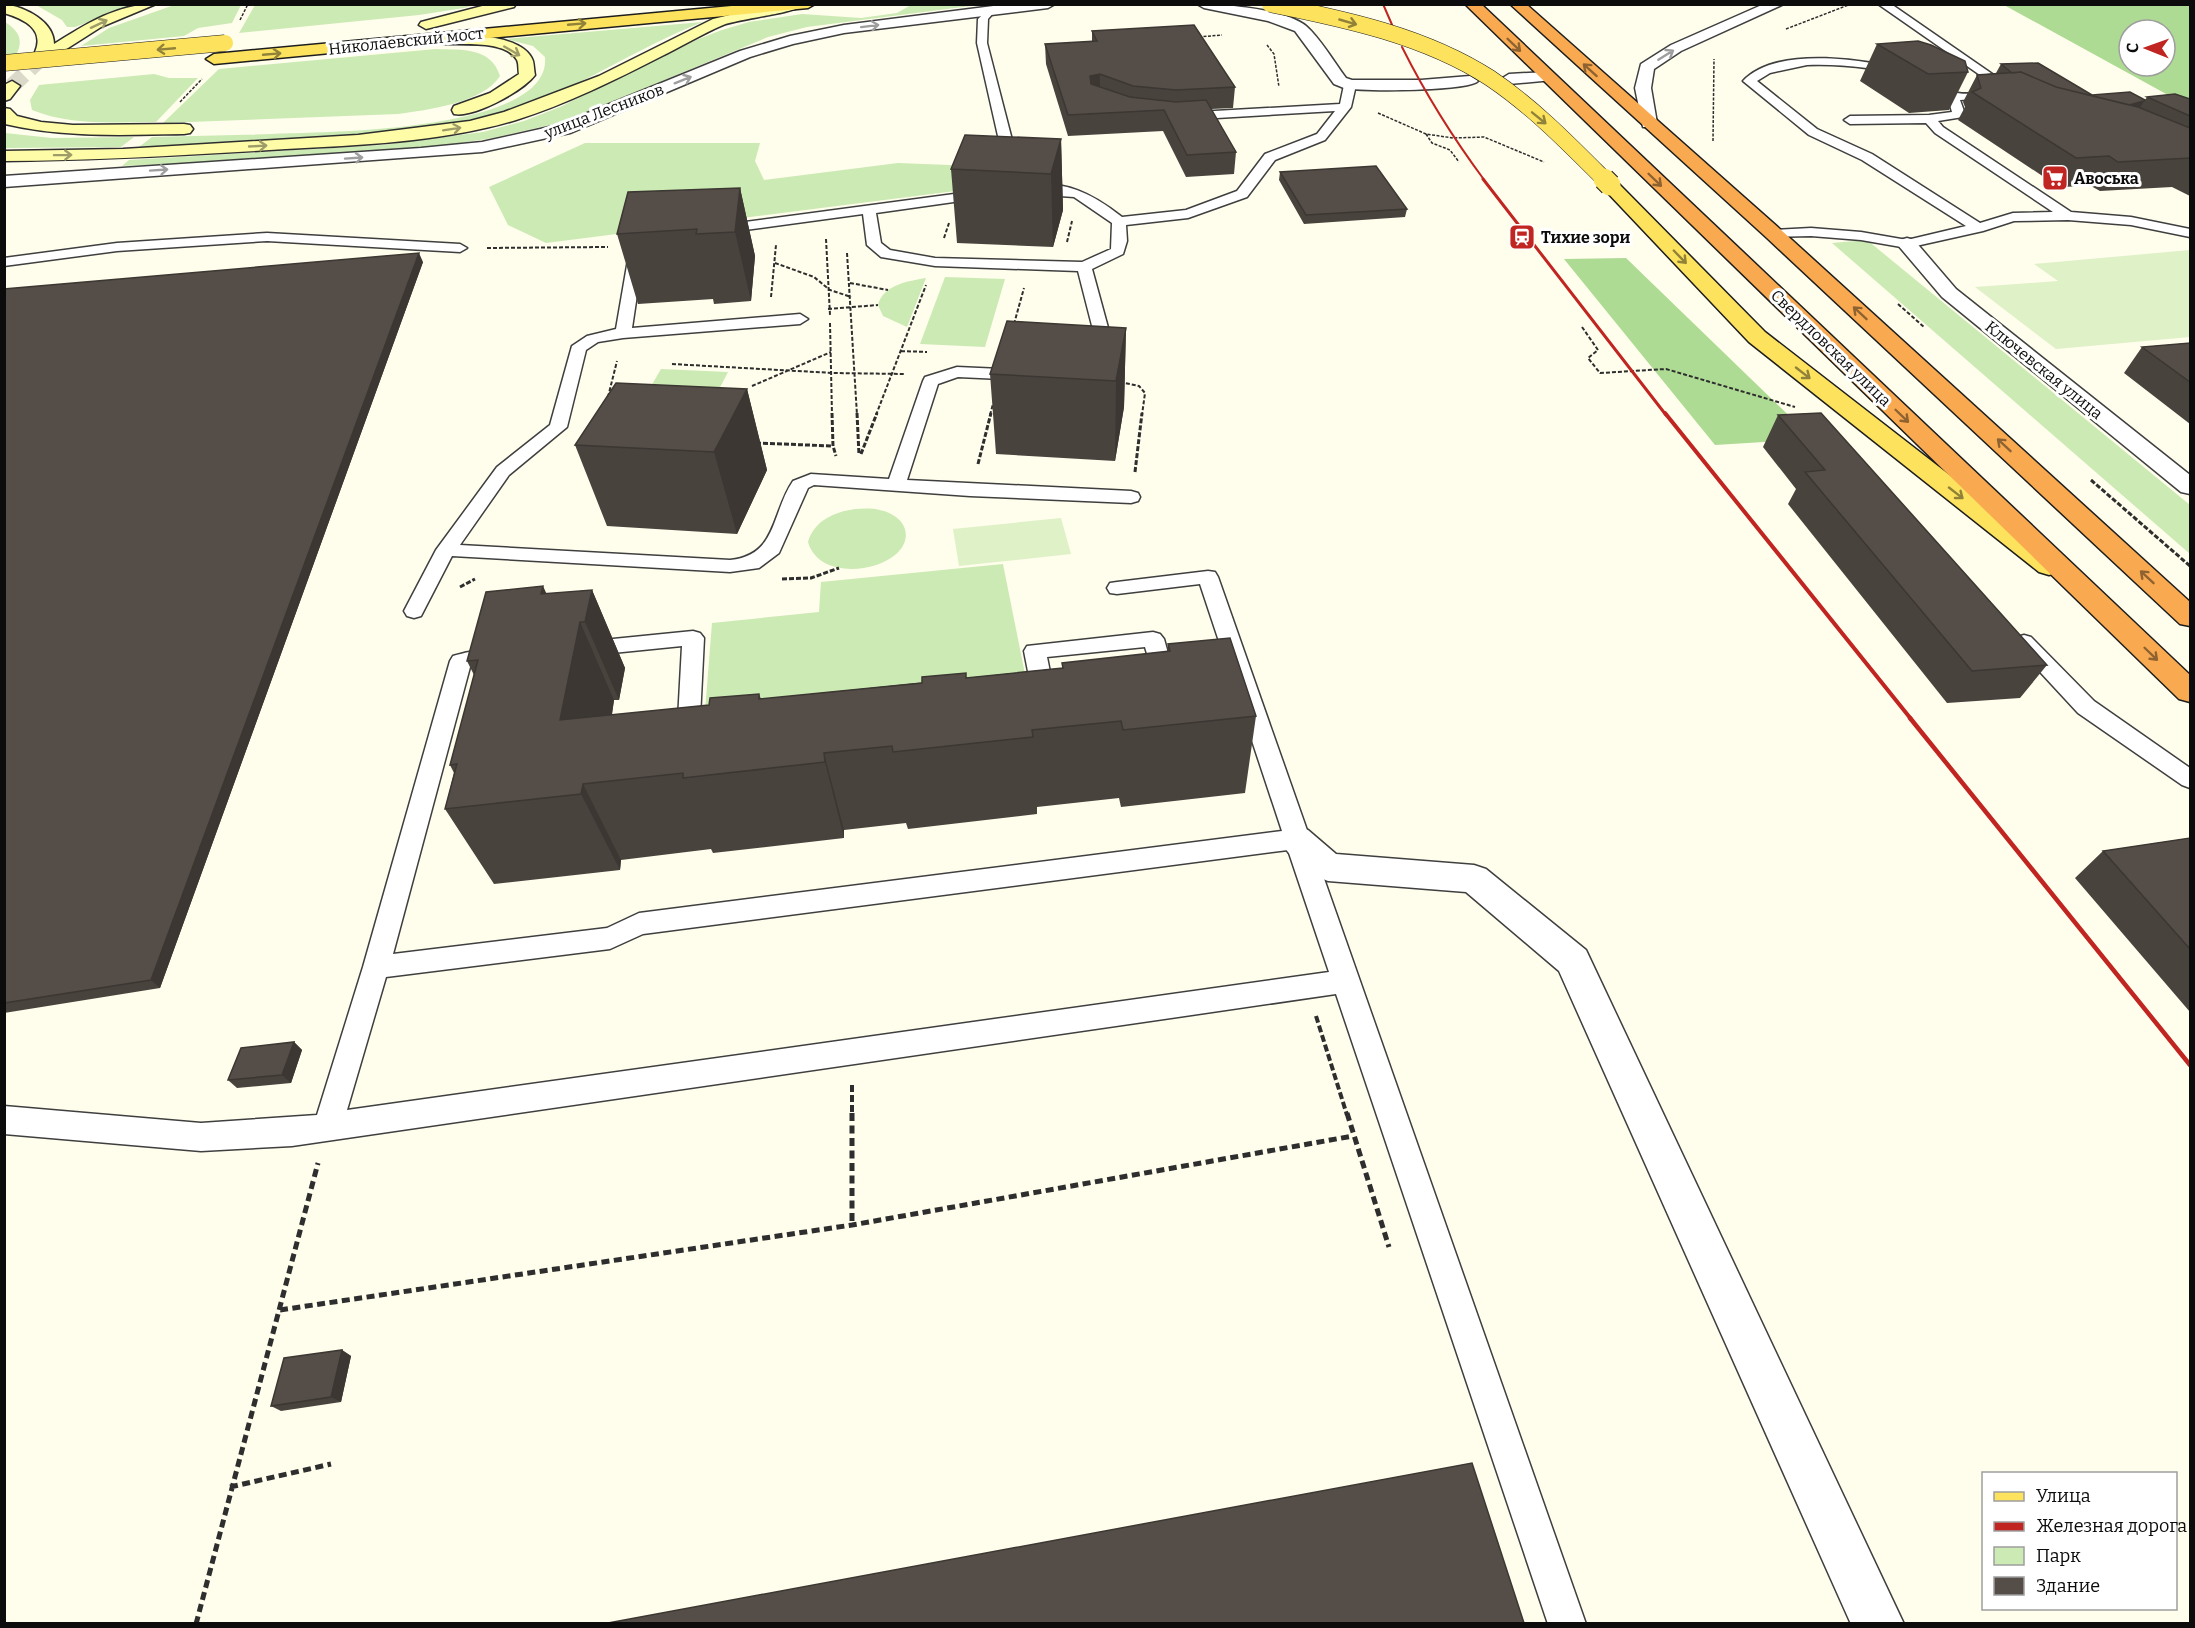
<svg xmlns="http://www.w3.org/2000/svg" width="2195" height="1628" viewBox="0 0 2195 1628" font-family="Bitter,serif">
<rect width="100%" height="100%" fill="#fffdec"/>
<path fill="#cceab4" d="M177,4L241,5L232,23L198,28L184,36L81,46L109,28Z
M36,5V4L135,5L75,27H67L62,20Z
M255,5V4L474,5L464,8L419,15L239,33Z
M911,5H978L807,27L768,37L563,122L493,138L433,147L240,161L122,166L129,160L382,145L483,132L524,121L560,107L696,40L722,30L749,22L802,14L861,18L897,13Z
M5,22C29,37 20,52 5,70Z
M703,22C635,48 575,92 505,112C467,123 427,127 388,131C305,140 222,142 139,147L152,137C192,136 232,135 272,134C321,132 552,133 545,57L533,46L506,39Z
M436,49C462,50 491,47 500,76C483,103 427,110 398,114L163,123L219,69Z
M154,74L169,78H198L156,122C114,122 71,126 32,110L30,100L39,85Z
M5,133L52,138L134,137L121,147L5,148Z
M585,143H760L755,161L764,180L898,163L975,166L987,187L546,243L508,225L489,187Z
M1867,240L2190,505V554L1832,243Z
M945,277L1005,279L985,347L920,344Z
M926,278L907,327L883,316L878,305C883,285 908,281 926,278Z
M661,369L728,372L699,428L628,426Z
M855,509C867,508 880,508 891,514C909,523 911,542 895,555C872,574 818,577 808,542C814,521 834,512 855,509Z
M1003,564L1026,679L704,724L712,623L819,612L821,582Z"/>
<path fill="#aedb93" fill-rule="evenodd" d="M2004,5H2190V106L2168,95ZM2129,30H2165V66H2129Z
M1626,258L1813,439L1715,445L1564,259Z"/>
<path fill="#dff1c7" d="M2190,250V337L2056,349L1975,287L2058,281L2034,264Z
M1061,518L1071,554L959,566L953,529Z"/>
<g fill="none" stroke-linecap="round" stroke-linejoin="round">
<path stroke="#dbd9ca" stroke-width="16" stroke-dasharray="16 8" stroke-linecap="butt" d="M12,86L36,63L52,52"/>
<defs>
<path id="lane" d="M1878,4H1891L1998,78L2014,95L2008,99L2003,97L1960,100L1965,114L1963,117L1938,121L1943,127L2071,212L2131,217L2190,229V237L2131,225L2068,220L2014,221L1983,231L1907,248L1861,240L1811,236L1769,237L1767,234L1769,231L1774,230L1811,228L1861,232L1907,240L1966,226L1862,160L1809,135L1743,81C1778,44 1872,60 1915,73C1928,77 1939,88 1952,92C1966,96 1983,92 1998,91L1990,82ZM1807,65C1841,64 1877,67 1910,79C1923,84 1934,94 1948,98L1952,112L1929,115L1850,116L1844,120L1850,124L1926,123L1935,133L2053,212L2013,213L1980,223L1872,154L1817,129L1757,81L1770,73Z
M990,8L995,11L988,19L987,43L1019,167L1012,171L1005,167L977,43L978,19Z
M1350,82L1356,85L1351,107L1325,140L1275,160L1247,197L1188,218L1126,225L1127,241L1123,254L1092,269L1116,357L1108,362L1100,357L1078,271L935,266L881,257L867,245L863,214L715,234L708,230L715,226L984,190L989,191L991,194L989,197L876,213L881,243L890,250L935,258L1082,262L1111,249L1112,223L1074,197L1031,194L1026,193L1024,190L1026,187C1064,178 1094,195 1122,217L1186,210L1237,191L1265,154L1317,134L1335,111L1183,120L1179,119V113L1340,104L1344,85Z
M267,233L460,244L467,248L460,252L267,241L117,251L4,266V258L117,243Z
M637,244L644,248L632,328L800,314L808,319L800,324L623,338L598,342L586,350L567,427L509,475L460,545L730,560C778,555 771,513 793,481L811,474L889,479L923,381L925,377L957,367L1022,370L1030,375L1022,380L958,377L938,384L907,480L1131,491L1138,493L1140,497L1138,501L1131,503L970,496L814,485L808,488L779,553L759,568L730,572L452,556L421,616L414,618L407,616L404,611L436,550L497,467L550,425L572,346L587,336L616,329L630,248Z
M1208,571L1215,572L1218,577L1586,1624H1548L1336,994L292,1146L201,1151L4,1134V1106L201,1123L317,1115L363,967L450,661L453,656C469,651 492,647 508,652L511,657L508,662L470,667L393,954L607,928L639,913L1282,831L1200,584L1117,594L1110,593L1107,588L1110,583L1117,582ZM1288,850L1329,972L347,1110L386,977L610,949L643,934Z
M693,631L700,633L704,638L699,738L696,744L688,746L680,744L677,738L682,646L583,656L576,654L572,649L576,644L583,642Z
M1153,632L1160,634L1164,639L1176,682L1173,687L1165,690L1157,687L1145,647L1047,657L1055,697L1052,702L1044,705L1036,702L1033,697L1024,651L1027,646Z
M2024,635L2031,637L2094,701L2190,768V788L2182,785L2078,713L2017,647L2013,642L2017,637Z"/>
<path id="street" d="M1009,4H1055L1048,8L844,33L793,44L750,57L570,133L482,152L4,187V176L421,148L482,142L558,125L740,51L790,36L844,25Z
M1197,4C1223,4 1286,9 1306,26C1320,38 1334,62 1346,78L1352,80H1421L1470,76L1478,81C1470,91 1361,92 1344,88L1334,84L1295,31L1268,21L1204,8Z
M1764,4H1784L1681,51L1654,69L1651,88L1657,123L1655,127H1643L1635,88L1641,64L1671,45Z
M1547,72L1555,77L1553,80L1509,84L1501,79L1509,74Z
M1907,238L1914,240L1956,289L2190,475V494L2181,492L1942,297L1897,244L1900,240Z
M1296,826L1308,830L1336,854L1474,865L1486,869L1586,950L1904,1624H1851L1559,971L1466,892L1328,881C1309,874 1289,857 1279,839L1284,830Z"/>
<path id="secondary" d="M4,4C25,7 54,21 54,44C86,24 117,4 156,4L101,27L57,55H38L35,52C45,29 24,19 4,13Z
M490,4H516L514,7L426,29L419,25L421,22Z
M776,4L801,6C794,13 738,19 723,25C702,34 682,46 662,56C615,80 567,104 516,120C443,142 362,145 286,149C192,155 99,160 4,161V151L123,149L358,135L470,121L504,112L599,76L713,19Z
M431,35C456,34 523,32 533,61C534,65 534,71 535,75C523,91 474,118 454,114L452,110L454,106L490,93L519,74C518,69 519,64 517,60C503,36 448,48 426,42L424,39Z
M12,81L20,86L10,99L4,101V85Z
M4,108L10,109L17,116L41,122L73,125L184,124L190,125L193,129L190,133L184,134C123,135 64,138 5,124Z"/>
<path id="primary" d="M753,4H815L808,8L214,64L206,59L214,54Z
M1610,180L1616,181L1765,332L2059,560L2063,566L2059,572L2049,575L2039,572L1749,342L1604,189L1601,185L1604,181Z"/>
<path id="highway" d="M1465,4H1481L2190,675V702L2179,699Z
M1510,4H1526L1781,230L2190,602V626L2180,624L1767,238Z"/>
</defs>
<use href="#lane" stroke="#3f3f3f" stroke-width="3"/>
<use href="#street" stroke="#3f3f3f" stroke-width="3"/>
<use href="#secondary" stroke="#2e2e2e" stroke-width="3"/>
<use href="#primary" stroke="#1d1d1d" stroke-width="3"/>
<use href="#highway" stroke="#1d1d1d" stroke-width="3"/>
<path stroke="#2e2e2e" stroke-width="1.5" stroke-dasharray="3 1.5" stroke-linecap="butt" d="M240,20L248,4
M1786,29L1851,4
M1199,37L1222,35
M1267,45L1274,54L1279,87
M180,102L202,79
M1378,113L1426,134L1453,138L1484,137L1544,162
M1426,134L1432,143L1450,150L1459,162
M1713,141L1714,59"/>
<path stroke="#2e2e2e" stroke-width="2" stroke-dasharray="4 2" stroke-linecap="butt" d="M944,238L949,223
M826,239L830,315
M1067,242L1072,221
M487,248L608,247
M847,253L857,415
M775,263L814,277L830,290L851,297
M850,283L888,290
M771,297L776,245
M1898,304L1924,327
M828,309L878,305
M830,323L832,415
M1014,324L1024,288
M1582,327L1598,350L1588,358L1600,373L1666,369L1795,407
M901,351L927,352
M672,364L833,373L905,374
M1120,382L1139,386L1145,393L1142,415
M752,386L831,352
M608,397L617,361
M876,415L926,285
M990,415L993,404"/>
<path stroke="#2e2e2e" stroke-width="3" stroke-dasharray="5 2" stroke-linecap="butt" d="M832,413L833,446L836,456
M857,413L859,455
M756,443L833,446
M861,454L877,413
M978,464L991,413
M1135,472L1142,413
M2091,480L2190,566
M782,579L811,578L839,568
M460,587L475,579"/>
<path stroke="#2e2e2e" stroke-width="4" stroke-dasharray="7 3" stroke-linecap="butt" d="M1316,1016L1347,1115
M852,1085V1115"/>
<path stroke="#2e2e2e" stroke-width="5" stroke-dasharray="8 4.5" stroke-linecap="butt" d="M852,1113V1225
M1347,1113L1389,1247
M280,1310L852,1225L1353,1136
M230,1487L331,1464
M196,1624L318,1163"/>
<use href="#lane" fill="#fff" fill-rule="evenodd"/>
<use href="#street" fill="#fff" fill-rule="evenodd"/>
<use href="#secondary" fill="#fffca7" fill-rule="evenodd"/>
<use href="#primary" fill="#fde25e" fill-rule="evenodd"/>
<use href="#highway" fill="#f9aa50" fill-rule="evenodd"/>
<path stroke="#c02521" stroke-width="2" d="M1383,4L1393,27
M1402,47C1426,95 1453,138 1485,181"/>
<path stroke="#c02521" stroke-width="3" d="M1483,179L1666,415"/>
<path stroke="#c02521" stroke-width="4" d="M1665,413L1911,719"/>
<path stroke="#c02521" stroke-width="4.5" d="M1910,718L2190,1065"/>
<defs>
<path id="primary-bridge-far1" d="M1270,4C1345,19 1425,36 1490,78C1533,107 1569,144 1606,181
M4,63L225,43"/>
<path id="primary-bridge" d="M1604,179L1610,185"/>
</defs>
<use href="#primary-bridge-far1" stroke="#1d1d1d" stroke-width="17" stroke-linecap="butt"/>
<use href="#primary-bridge" stroke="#1d1d1d" stroke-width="23" stroke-linecap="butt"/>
<use href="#primary-bridge-far1" stroke="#fde25e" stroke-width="16"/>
<use href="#primary-bridge" stroke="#fde25e" stroke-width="21"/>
</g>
<path fill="#49433e" d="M1092,31L1235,87L1233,108L1211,109L1236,152L1234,174L1186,177L1163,131L1068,136L1046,64L1045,44L1092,42Z
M1877,44L1968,72L1949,110L1909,113L1860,81Z
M2001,64L2092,95L2145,100L2147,97L2190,99V196L2172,187L2100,191L2091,186L2059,187L1958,120L1965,107L1963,102L1977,75L1996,73Z
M1061,139L1063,210L1053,247L957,243L951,169Z
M1280,172L1407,209L1405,217L1304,224L1279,180Z
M740,188L755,256L751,301L714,304L713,299L638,304L617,234Z
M423,262L160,988L4,1013V289Z
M1126,328L1124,407L1115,461L996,454L990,374Z
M2190,343V424L2124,373L2142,347Z
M747,389L767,470L737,534L607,526L575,445Z
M1778,415L2047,665L2020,698L1947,703L1788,504L1796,489L1763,447Z
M592,590L625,668L619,700H614L612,715L709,705L759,694L761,699L1062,668V663L1167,652L1168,644L1256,716L1245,793L1121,807L1119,798L1037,807V814L908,829L906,823L844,830V838L713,853L711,849L621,860L620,870L494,884L445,809L454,773L450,765L474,675L467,661L547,594Z
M2190,838V1012L2075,878L2103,851Z
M294,1042L302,1050L291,1083L237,1088L228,1080Z
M342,1350L351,1356L341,1402L281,1411L271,1406Z"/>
<path fill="#3c3732" d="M1100,74V95L1090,97V76Z
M2144,101L2138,111L2112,108Z
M1061,139L1063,210L1053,247L1051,174Z
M740,188L755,256L751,301L735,232Z
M419,253L423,262L160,988L151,980Z
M1126,328L1124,407L1115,461L1116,381Z
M747,389L767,470L737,534L714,452Z
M543,586L574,654L580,622L614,700L601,782L560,720L541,594Z
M592,590L625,668L619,700L585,622Z
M824,753L844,830V838L825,762Z
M583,784L621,860L620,870L581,794Z
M294,1042L302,1050L291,1083L282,1075Z
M342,1350L351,1356L341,1402L331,1397Z"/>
<path fill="#554e48" stroke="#3c3732" stroke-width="1.5" d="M1194,25L1235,87L1176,90L1133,86L1100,74L1090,76L1091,84L1130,97L1176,102L1206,100L1236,152L1187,155L1164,110L1068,115L1045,44L1097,41L1092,31Z
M1918,41L1931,45L1965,61L1968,72L1928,74L1877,44Z
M2038,63L2092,95L2130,92L2145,100L2144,101L2129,105L2056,87L2021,72L2012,73L2001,64Z
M2021,72L2056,87L2138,107L2190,128V158L2118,162L2109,156L2076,158L1972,92L1981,88L1977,75Z
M2175,94L2190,99V116L2147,97Z
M965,135L1061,139L1051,174L951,169Z
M1376,166L1407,209L1306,215L1280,172Z
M740,188L735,232L696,234L697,229L617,234L628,192Z
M419,253L151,980L4,1003V289Z
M1007,321L1126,328L1116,381L990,374Z
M2190,343V382L2142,347Z
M616,383L747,389L714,452L575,445Z
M1821,413L2047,665L1972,671L1805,472L1825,470L1778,415Z
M543,586L541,594L592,590L585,622H580L560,720L709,705L710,698L759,694V699L922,683V677L966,673V678L1063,668L1062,663L1170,651L1168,644L1230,638L1256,716L1123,730L1121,721L1032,730L1033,737L893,752L892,746L824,753L825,762L683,778V773L583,784L581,794L445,809L457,764L450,765L478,660L467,661L486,592Z
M2190,838V949L2103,851Z
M294,1042L282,1075L228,1080L241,1048Z
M342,1350L331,1397L271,1406L284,1358Z
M1472,1463L1524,1623H608Z"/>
<defs><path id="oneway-shaft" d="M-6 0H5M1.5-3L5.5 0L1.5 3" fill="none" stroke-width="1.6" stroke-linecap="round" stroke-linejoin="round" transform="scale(1.5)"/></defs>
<g stroke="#918239">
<use href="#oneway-shaft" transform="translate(1348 22) rotate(16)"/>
<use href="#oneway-shaft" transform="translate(577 24) rotate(-5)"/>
<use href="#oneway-shaft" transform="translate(166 49) rotate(175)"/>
<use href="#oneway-shaft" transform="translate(272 54) rotate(-5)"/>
<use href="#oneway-shaft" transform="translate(1539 118) rotate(39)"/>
<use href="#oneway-shaft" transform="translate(1680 257) rotate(46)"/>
<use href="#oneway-shaft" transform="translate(1803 373) rotate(38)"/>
<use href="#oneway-shaft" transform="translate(1956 493) rotate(38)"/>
</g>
<g stroke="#9e9c69">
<use href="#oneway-shaft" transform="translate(99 24) rotate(-25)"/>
<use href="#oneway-shaft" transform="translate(512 51) rotate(30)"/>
<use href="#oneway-shaft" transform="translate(452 129) rotate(-9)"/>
<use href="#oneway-shaft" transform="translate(258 146) rotate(-3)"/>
<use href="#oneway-shaft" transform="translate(63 155) rotate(-1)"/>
</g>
<g stroke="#9e9e9e">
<use href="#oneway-shaft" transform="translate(870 26) rotate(-7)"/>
<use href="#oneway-shaft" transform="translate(1666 55) rotate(-32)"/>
<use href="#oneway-shaft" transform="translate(683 80) rotate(-22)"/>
<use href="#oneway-shaft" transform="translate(354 158) rotate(-4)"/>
<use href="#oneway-shaft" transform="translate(159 170) rotate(-4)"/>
</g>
<g stroke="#8e6331">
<use href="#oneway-shaft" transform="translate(1514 45) rotate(44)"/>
<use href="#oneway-shaft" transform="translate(1590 70) rotate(-138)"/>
<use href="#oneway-shaft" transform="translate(1655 180) rotate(44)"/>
<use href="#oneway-shaft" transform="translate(1860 313) rotate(-137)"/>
<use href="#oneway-shaft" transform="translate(1902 416) rotate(44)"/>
<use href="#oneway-shaft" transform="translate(2004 445) rotate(-137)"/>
<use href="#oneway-shaft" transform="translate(2147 577) rotate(-137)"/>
<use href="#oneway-shaft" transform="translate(2151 654) rotate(44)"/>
</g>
<defs>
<symbol id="supermarket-square" viewBox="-11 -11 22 22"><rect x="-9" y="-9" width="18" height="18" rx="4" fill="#c02521" stroke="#fff"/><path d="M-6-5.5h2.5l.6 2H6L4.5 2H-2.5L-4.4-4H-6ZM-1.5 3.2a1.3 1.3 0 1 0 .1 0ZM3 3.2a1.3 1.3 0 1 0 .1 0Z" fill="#fff"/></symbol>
<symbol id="station-square" viewBox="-11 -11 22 22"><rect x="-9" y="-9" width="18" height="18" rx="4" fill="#c02521" stroke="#fff"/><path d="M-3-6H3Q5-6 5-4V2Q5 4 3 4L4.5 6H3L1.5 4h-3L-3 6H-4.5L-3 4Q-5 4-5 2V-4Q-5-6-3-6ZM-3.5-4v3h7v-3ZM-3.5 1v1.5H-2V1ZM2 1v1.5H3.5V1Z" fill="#fff"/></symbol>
</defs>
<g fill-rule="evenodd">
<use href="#supermarket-square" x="2040" y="163" width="30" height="30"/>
<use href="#station-square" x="1507" y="222" width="30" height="30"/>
</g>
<g text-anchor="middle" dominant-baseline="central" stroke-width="6" stroke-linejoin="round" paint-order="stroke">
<g font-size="16" fill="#0c0c0c" stroke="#fff">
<text transform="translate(406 41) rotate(-6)">Николаевский мост</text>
<text transform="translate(604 111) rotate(-21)">улица Лесников</text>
<text transform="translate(1831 348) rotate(44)">Свердловская улица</text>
<text transform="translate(2044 370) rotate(39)">Ключевская улица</text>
</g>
<g font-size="16" font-weight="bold" fill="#0c0c0c" stroke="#fff" text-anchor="start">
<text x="2074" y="178">Авоська</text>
<text x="1541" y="237">Тихие зори</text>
</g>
</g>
<rect width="2195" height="1628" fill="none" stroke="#0c0c0c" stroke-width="12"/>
<rect x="1982" y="1472" width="195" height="138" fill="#ffffff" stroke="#9e9e9e" stroke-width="1.5"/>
<rect x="1994" y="1492" width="30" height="9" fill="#fde25e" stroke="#9e9e9e" stroke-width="1.5"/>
<text x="2036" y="1502" font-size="18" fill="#0c0c0c">Улица</text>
<rect x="1994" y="1522" width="30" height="9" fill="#c02521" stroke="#9e9e9e" stroke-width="1.5"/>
<text x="2036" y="1532" font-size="18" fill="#0c0c0c">Железная дорога</text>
<rect x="1994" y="1547" width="30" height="18" fill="#cceab4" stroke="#9e9e9e" stroke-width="1.5"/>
<text x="2036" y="1562" font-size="18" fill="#0c0c0c">Парк</text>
<rect x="1994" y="1577" width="30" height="18" fill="#554e48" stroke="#9e9e9e" stroke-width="1.5"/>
<text x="2036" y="1592" font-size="18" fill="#0c0c0c">Здание</text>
<g transform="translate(2147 48) rotate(271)"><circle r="28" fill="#ffffff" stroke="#9e9e9e" stroke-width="1.5"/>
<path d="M0-4.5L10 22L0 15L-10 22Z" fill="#c02521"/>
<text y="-9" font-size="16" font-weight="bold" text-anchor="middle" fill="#0c0c0c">С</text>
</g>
</svg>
